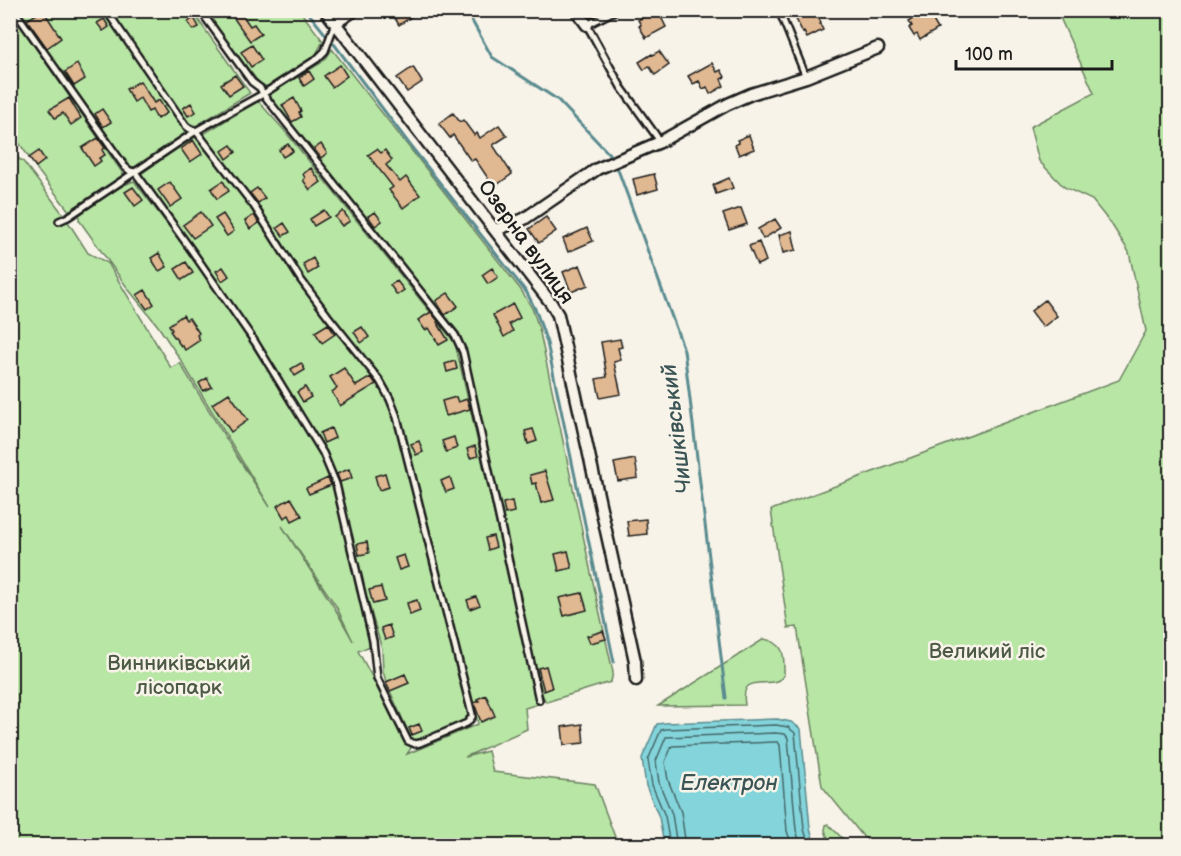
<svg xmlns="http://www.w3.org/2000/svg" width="1181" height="856" viewBox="0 0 1181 856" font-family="'Balsamiq Sans',sans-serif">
<rect width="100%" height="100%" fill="#f7f3e8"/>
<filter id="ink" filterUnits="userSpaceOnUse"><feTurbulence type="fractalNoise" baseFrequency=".0167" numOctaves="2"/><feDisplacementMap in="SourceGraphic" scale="12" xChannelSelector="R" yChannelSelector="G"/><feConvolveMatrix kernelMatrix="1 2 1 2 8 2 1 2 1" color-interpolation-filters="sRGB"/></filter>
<g filter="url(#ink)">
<path fill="#b8e6a5" stroke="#6a8160" stroke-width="1.5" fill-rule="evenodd" d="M10,11L124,175L69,211L39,172L11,131Z
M18,11H102L186,133L137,167H130L73,90Z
M111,11H192L250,93L196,126L188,123Z
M203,11H300L323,41L315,56L268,87L260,84Z
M1057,11H1170V845H870L822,786L797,627L788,628L771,510L1119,380L1146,331L1129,252L1112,225L1092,200L1064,187L1039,161L1030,127L1094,93Z
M332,49L521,290L532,308L539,328L594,587L613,672L611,682L546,702L540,690L466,350L459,333L322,164L293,130L270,98L272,92L321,63L327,57Z
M258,101L284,130L455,343L538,704L525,708L527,729L465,757L488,751L493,772L595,784L618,845H11L10,146L20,160H22L63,214L88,253L108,263L171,368L180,363L238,458L270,507L182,362L158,326L129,290L79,220V215C96,203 114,188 134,181L189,252L265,365L319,453L334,486L370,646L358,651L411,748L407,754L478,724L470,690L452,627L399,415L392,397L382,380L331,316L304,278L257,204L205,138V133ZM282,526L336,606L353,641L334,607Z
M195,136L225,172L251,208L299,282L325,318L378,383L394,418L425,544L467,707L468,715L464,721L416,742L411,738L386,682L383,671L382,649L357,565L339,487L325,450L242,317L194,248L141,174Z
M764,639C786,643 784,657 784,675C773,693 739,668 745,705L658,706Z
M828,824L849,845H830L825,830L826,825Z"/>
<path fill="#83d5db" stroke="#5a8b8f" stroke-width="1.5" d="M777,719L791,722L801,729L810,828L815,845H664L659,817L646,786L642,758L657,724L665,723Z"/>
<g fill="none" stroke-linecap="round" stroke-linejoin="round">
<path stroke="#456668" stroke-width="1.5" d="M670,846L665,816L652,785L648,760L661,730L666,729L776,725L788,727L795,733L804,829L809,846
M677,846L672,814L659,783L656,761L666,737L775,733L785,734L788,738L796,830L801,846
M686,846L681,812L668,780L665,762L672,746L775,742H778L780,745L787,831L792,846"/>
<path stroke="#5a8b8f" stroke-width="3" d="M306,10L326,35
M466,10L492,57L558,100L610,155
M334,44L413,149L527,293L536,311L547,343L614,662
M617,167L684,350L726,698"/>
</g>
<path fill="#e0b891" stroke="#1c1c1c" stroke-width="1.5" d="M43,10L61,38L47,48L27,20Z
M228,10H239L250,26L254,24L261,34L250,41Z
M390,10H422L399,25Z
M808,10H815L821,23L820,24L823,30L807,38L804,32L803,33L795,17Z
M653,12L656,17L660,15L666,27L646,38L639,26L641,25L638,20Z
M923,12L927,19L931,17L938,29L920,40L917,34L914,36L909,28L912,26L909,21Z
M194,18L199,27L193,30L188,22Z
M104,19L109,27L103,31L97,23Z
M252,45L262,60L251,67L241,52Z
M659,51L669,65L655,75L649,66L644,70L639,62L652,54L653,55Z
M712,63L717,72L721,70L725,77L721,79L724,86L710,94L707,87L703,89L699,81L693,84L688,76Z
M77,64L85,79L74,86L65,72Z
M340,65L347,76L332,87L324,76Z
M413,67L422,82L407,92L397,78Z
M309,71L314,79L304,86L299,78Z
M235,75L243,86L229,95L221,84Z
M140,81L154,103L159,100L167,113L157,119L152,110L148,112L140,98L134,102L126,89Z
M69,98L81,118L71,125L63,113L55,118L49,110Z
M294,98L301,111L299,112L301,117L292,122L282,105Z
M191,103L196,112L188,116L183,108Z
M102,109L111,122L103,127L95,114Z
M453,113L460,122L463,120L474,135L477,133L480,138L499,125L507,136L493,145L512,174L494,187L475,159L471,161L453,135L450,138L439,124Z
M749,135L754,149L739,155L735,145L739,143L737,140Z
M98,138L105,148L102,150L105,155L99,158L101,161L94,166L82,148Z
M193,140L202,154L190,162L181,149Z
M288,144L293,151L283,157L279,150Z
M321,144L327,153L321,158L314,149Z
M231,145L236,152L227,159L222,151Z
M377,149L381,153L385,150L392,160L386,165L400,182L406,177L420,195L403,208L389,190L393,187L368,155Z
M39,151L45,160L36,167L29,158Z
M311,168L321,182L310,190L303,180L305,178L303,174Z
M654,174L658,189L637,195L633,179Z
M729,178L733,188L716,194L713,185Z
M223,181L229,191L217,199L211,189Z
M170,182L182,199L170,207L158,190Z
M133,187L143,200L135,206L125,192Z
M257,188L265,198L258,203L250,193Z
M741,208L747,224L729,230L723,214Z
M324,210L329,217L314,226L310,219Z
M343,211L350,221L342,226L335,217Z
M201,212L211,226L193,238L183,225Z
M375,212L382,221L375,226L368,216Z
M223,214L234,231L227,236L215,219Z
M254,215L259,223L250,229L245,221Z
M546,217L556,231L539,243L529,229Z
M775,219L781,228L763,239L758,229Z
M284,223L290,232L283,236L277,228Z
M587,228L593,241L568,252L563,239Z
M792,231L796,250L783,253L779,235Z
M759,242L766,261L757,265L749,246Z
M159,253L167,267L159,271L151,258Z
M313,258L318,268L308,274L303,264Z
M186,262L193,273L182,280L175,269Z
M580,265L588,285L571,292L563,272Z
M223,267L229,276L222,281L216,271Z
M492,268L498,277L488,284L482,275Z
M397,281L404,290L397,295L390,285Z
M145,290L154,304L147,309L137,295Z
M448,293L458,306L445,315L436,301Z
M1045,300L1057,316L1043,327L1031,311Z
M513,304L520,318L509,324L513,331L504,337L493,315Z
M431,312L438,321L437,322L448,340L439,345L429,328L425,330L418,320Z
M183,315L186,320L189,318L199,333L197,335L200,340L185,350L182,345L181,346L170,331L172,330L169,325Z
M328,324L335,334L322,343L315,332Z
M362,327L369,337L361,343L354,332Z
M620,339L622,347L618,348L621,360L614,362L621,394L600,398L596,379L607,377L601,342Z
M455,361L457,369L447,372L445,364Z
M301,363L305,370L295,376L291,369Z
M344,368L356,386L371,377L376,384L340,406L332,392L337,388L330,377Z
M207,378L212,387L203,391L199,383Z
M305,387L311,397L303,402L297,392Z
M229,393L248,420L231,432L212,404Z
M456,397L458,402L467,399L470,409L446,416L442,401Z
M331,428L335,438L324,443L320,433Z
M533,429L537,441L528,444L525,431Z
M454,437L457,448L446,452L442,441Z
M419,441L423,452L416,455L411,444Z
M475,446L478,456L470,458L467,449Z
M635,459L638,478L618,481L614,463Z
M349,469L352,478L340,482L337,474Z
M545,471L554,500L541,503L536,483L532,484L530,475Z
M385,473L389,487L379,490L375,476Z
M450,477L454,489L446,492L441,481Z
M328,478L331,485L309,494L306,488Z
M291,498L302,516L292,521L289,515L284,518L277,506Z
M512,501L514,512L505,514L503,503Z
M646,519L647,534L629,536L627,521Z
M493,536L496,547L488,550L485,538Z
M367,542L369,553L359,555L357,544Z
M568,551L572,568L559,571L555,554Z
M404,555L408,567L399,570L395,558Z
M381,587L385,601L373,604L369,590Z
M582,593L587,610L564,616L559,598Z
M476,597L480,605L470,609L467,600Z
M417,600L420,611L410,615L407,603Z
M389,625L393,637L385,640L381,628Z
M603,631L606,639L590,643L587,636Z
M546,666L552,688L544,691L538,668Z
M405,674L409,683L390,691L386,682Z
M486,695L495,716L481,722L474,703L479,701L477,699Z
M419,724L422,731L412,735L409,728Z
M582,724L584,743L564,745L562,727Z"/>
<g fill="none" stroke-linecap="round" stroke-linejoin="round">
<defs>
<path id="lane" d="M14,10L125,167L130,171L135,172L192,251L255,342L323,453L336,484L373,641L377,678L408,741L415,744L420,743L467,723L472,717V714L397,417L390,399L380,381L328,316L301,280L254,206L196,131L190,129L186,126L106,10
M200,10L252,82L260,88L263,94L455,335L463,352L539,700
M616,10L587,25L621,87L660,141
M779,10L806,77
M59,221L68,217L196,131L263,94L317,59L325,51L335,23"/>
<path id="street" d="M325,10L551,303L558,315L635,661L636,680
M576,10L587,25
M335,23L355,10
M496,230L524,219L597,169L660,142L728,104L751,94L806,77L878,48"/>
</defs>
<use href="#lane" stroke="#1c1c1c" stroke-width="10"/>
<use href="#street" stroke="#1c1c1c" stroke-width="15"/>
<use href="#lane" stroke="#f7f3e8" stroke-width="5"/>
<use href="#street" stroke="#f7f3e8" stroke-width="10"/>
</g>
</g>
<g text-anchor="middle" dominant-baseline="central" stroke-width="5" stroke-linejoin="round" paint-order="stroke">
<g font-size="21" fill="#1c1c1c" stroke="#f7f3e8">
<text transform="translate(526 242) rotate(54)">Озерна вулиця</text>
</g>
<g font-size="21" fill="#4b5945" stroke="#f7f3e8">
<text x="987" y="651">Великий ліс</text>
<text x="179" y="663">Винниківський<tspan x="179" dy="24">лісопарк</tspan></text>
</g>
<g font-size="22" font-style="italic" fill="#3b5455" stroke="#f7f3e8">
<text transform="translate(677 429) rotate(-97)">Чишківський</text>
<text x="729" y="783">Електрон</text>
</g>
</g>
<rect width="1181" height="856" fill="none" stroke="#f7f3e8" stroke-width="36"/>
<rect x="18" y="18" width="1145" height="820" fill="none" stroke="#1c1c1c" stroke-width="2" filter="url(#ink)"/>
<path d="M956 60v9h156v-9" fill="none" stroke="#1c1c1c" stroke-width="3"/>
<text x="965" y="60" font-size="18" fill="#1c1c1c" stroke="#f7f3e8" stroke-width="4.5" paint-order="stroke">100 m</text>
</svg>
